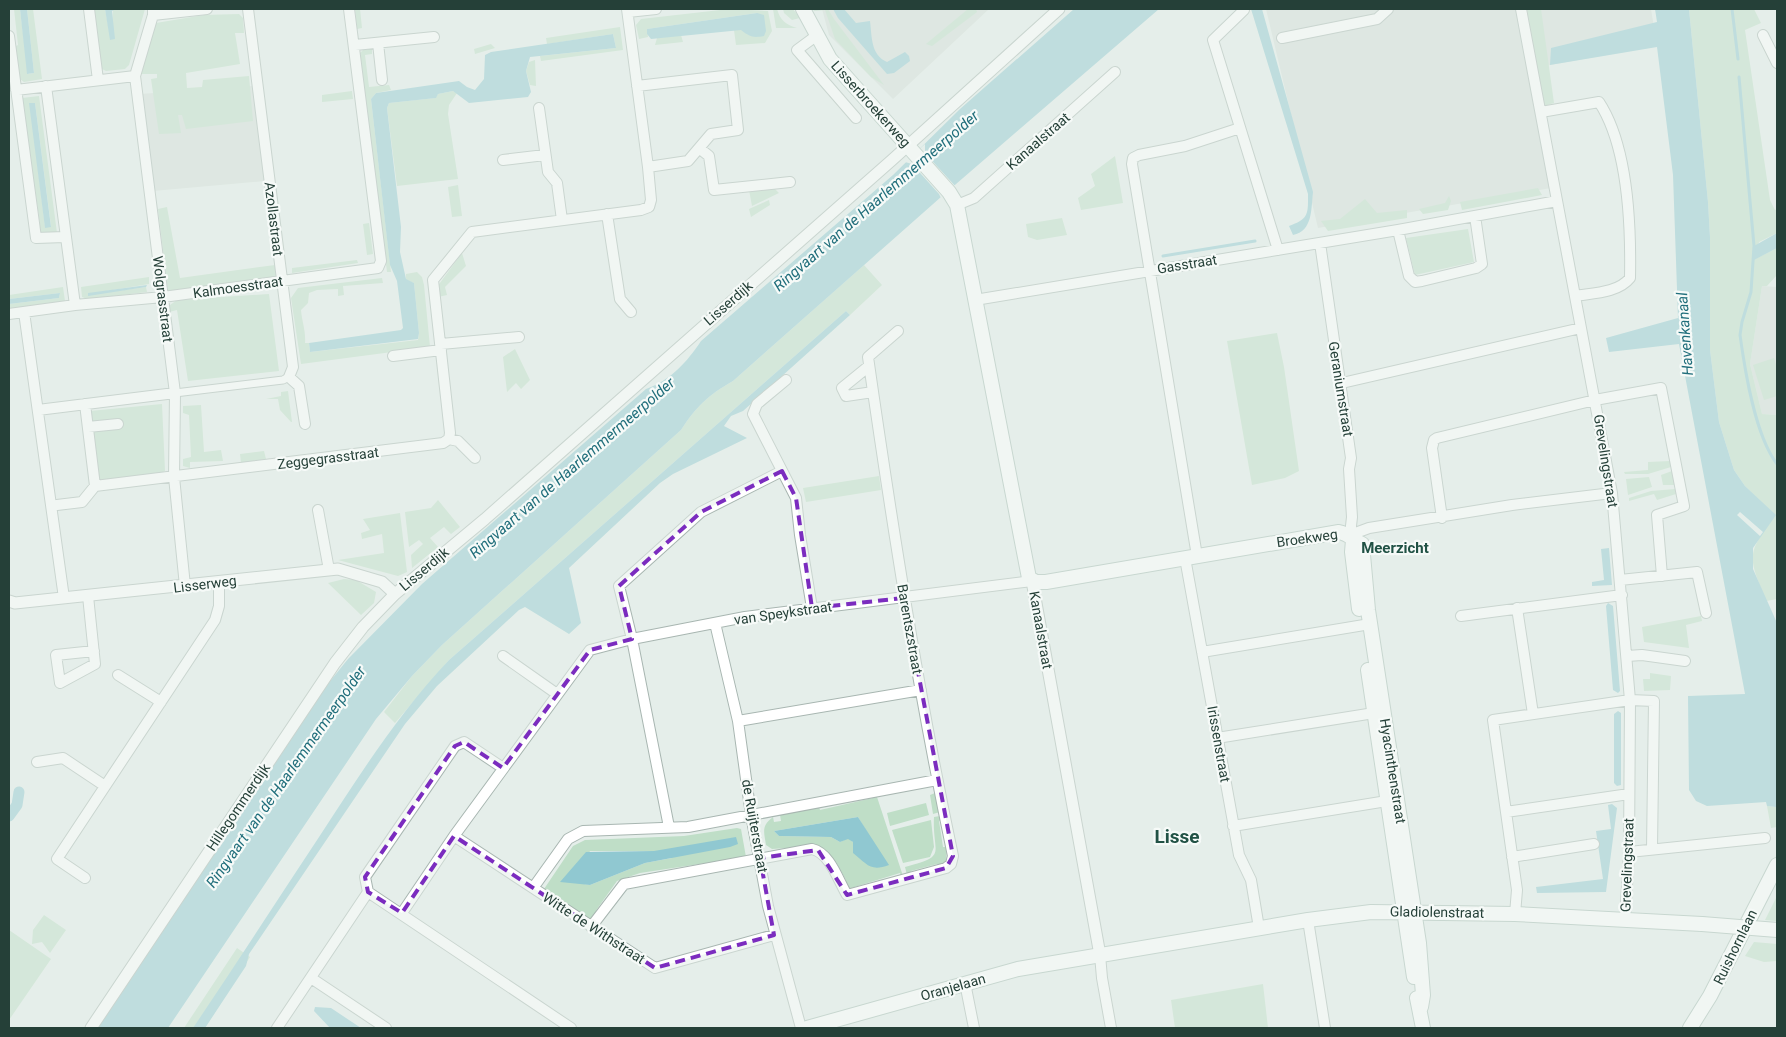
<svg xmlns="http://www.w3.org/2000/svg" width="1786" height="1037" viewBox="0 0 1786 1037" font-family="Roboto,sans-serif">
<rect width="100%" height="100%" fill="#e5eeea"/>
<path fill="#d4ded9" d="M822,9H989L893,99L829,35Z
M1266,9H1651L1657,46L1550,65L1528,64L1551,188L1318,228Z
M253,86L265,181L153,191L140,94Z
M1762,286L1777,287V415L1762,414L1750,364Z"/>
<path fill="#bfdec7" fill-rule="evenodd" d="M14,9H20L28,74L34,73L27,9H33L42,79L24,82L17,77L14,47L18,45Z
M94,9H105L111,40L113,9H145L129,65L125,69L106,71L102,69Z
M355,9H360L362,28L357,29Z
M729,9L768,11L772,31L765,43L736,45L734,30H741L757,13L647,29L648,37L639,39L636,25L641,19Z
M773,9H777C780,20 786,25 797,28H776Z
M783,9H793L800,18L792,20L784,13Z
M813,9H828L834,19L884,85L871,77L835,39L825,10L814,11Z
M968,9H976L977,12L932,46L926,44Z
M1527,9H1541L1554,103L1544,106Z
M1689,9H1754L1761,23L1745,30L1770,200L1775,210L1777,209V233L1759,242L1755,259L1777,248V275L1767,286H1762L1750,364L1762,414L1777,415V599L1766,601C1748,556 1746,555 1775,515L1745,486L1734,470L1719,422L1710,350V237L1708,202Z
M239,14L243,18L244,33H235L240,64L186,73L187,88L202,87L203,80L249,76L253,121L186,129L182,115H178L181,133L159,134L151,79L157,78V74H140L156,23L204,15Z
M620,27L623,50L541,61L540,56L616,48L613,34L547,44L546,38Z
M681,35L683,42L655,45L657,38Z
M491,44L495,48L475,54L474,49Z
M372,48V54L365,55L369,87L389,85L391,90L376,93L371,99L391,272H387L360,53L364,49Z
M535,60L536,86L530,85L526,71L529,62Z
M352,91L353,99L322,102V95Z
M453,91L457,93L449,105L448,114L458,179L397,186L387,108L389,103L435,98L438,94Z
M39,96L57,233L39,235L37,226L40,224L22,98ZM30,103H35L51,226L45,227Z
M1115,156L1123,203L1081,210L1078,198L1095,186L1091,174Z
M458,185L462,216L452,217L448,187Z
M773,187L779,193L752,206L749,190Z
M1538,188L1542,195L1462,210L1460,202Z
M1449,196L1451,201L1448,210L1423,214L1419,209L1445,203Z
M1365,199L1377,213L1407,210V218L1328,231L1321,221L1340,219Z
M769,200L770,205L751,217L749,209Z
M167,207L180,278L275,265L277,277L168,291L158,209Z
M1062,218L1067,235L1037,240L1028,237L1026,224Z
M369,223L373,254L367,255L363,224Z
M1468,229L1474,262L1415,275L1406,238Z
M462,253L466,266L445,287L447,295L438,297L437,287Z
M357,260L358,263L292,273V268Z
M864,265L882,285L850,315L846,311L449,660L395,723L384,712L412,676L442,645L681,430C697,406 707,396 733,381Z
M417,272L422,277L424,285L430,347L301,364L291,298L298,288L382,278L383,283L343,286L344,295L338,296V289L317,290L309,293L308,303L301,310C302,322 306,331 305,343H309L310,352L418,340L419,333L414,283L406,280V274Z
M149,277V284L88,294V295L146,287L147,292L87,299L82,297L81,287Z
M63,287L65,301L9,309V304L59,298L60,293L9,299V295Z
M269,294L279,371L188,381L177,310L169,312L170,305L177,300Z
M1277,333L1284,367L1299,471L1285,478L1252,485L1227,341Z
M515,349L530,380L521,389L516,383L507,392L503,357Z
M1774,358L1777,368V396L1764,400L1753,365Z
M288,391L292,422H291L280,410L278,399H266L281,396V392Z
M162,404L165,471L157,475L98,482L90,411Z
M201,405L204,452L221,450L223,461L190,462V468L183,466V459L191,457L189,415L183,413V406Z
M264,451L266,459L241,463L240,454Z
M1670,461L1671,467L1648,474H1625L1624,472L1648,470V462Z
M1672,471L1675,485H1663L1661,475Z
M879,476L881,490L806,502L803,488Z
M1649,477L1652,487L1628,495L1626,479Z
M1675,489L1676,494L1657,500L1654,494L1629,501V498L1651,491Z
M438,500L460,527L451,534L444,527L430,538L438,547L412,568L411,555L423,544L419,540L409,547L405,512L431,508Z
M400,513L407,572L398,576L338,560L384,553L382,534L362,539L361,533L370,530L363,519Z
M344,579L356,580L376,592L374,603L361,615L328,583Z
M1701,616L1702,621L1686,625L1689,648L1644,642L1642,627Z
M1650,673L1671,676L1670,690L1644,691L1643,679H1650Z
M935,793L940,812L933,814L930,795Z
M877,797L903,876L901,877L900,873L848,889L843,882L846,880L836,862L833,863L824,849L817,846L772,849L766,845C764,832 761,826 773,817L774,822L781,821L780,815L819,807L820,810ZM858,817L870,837L853,853V842L848,838L840,842L831,837L779,836L774,831Z
M926,803L929,815L890,826L887,813Z
M1776,804L1777,827L1771,828L1767,806L1776,807Z
M940,816L941,820L939,821L943,847H947L946,862L938,866L937,864L911,871V874L907,875L905,867C949,856 932,854 934,817Z
M931,820L934,847L930,857L903,863L892,830Z
M737,828L741,829L746,857L640,873L617,881L597,909L590,925L542,892L573,846L585,840L684,836ZM590,851H654L672,858L645,863L590,885L572,882Z
M1777,896V921L1765,920Z
M44,915L66,930L50,953L42,942L32,944L33,930Z
M9,930L51,959L9,1020Z
M1754,942L1777,944V961L1764,962L1745,956Z
M237,948L250,957L205,1028H184Z
M1263,984L1268,1028H1175L1171,1000Z"/>
<path fill="#90c8d1" d="M20,9H27L34,73L27,74Z
M105,9H116L112,11L115,39L110,40Z
M833,9H844L856,23L870,21C872,38 871,55 887,62L905,52L909,56L910,61L894,73L887,74L838,18Z
M1074,9H1159L941,197L733,381C707,396 697,406 681,430L442,645L412,676L376,719L168,1028H97L327,685L348,659L422,584L646,389C671,380 687,362 701,341L893,175L960,109Z
M1251,9H1262L1313,192C1311,209 1313,231 1293,235L1289,226C1309,219 1308,214 1308,194Z
M1655,9H1689L1708,202L1710,237V350L1719,422L1734,470L1745,486L1776,515L1753,548V569L1777,623L1776,807L1767,806L1766,802L1707,806L1696,801L1689,790L1688,696L1745,694L1679,344L1609,352L1606,338L1678,318L1673,175L1657,47L1550,65L1551,48L1657,22Z
M757,13L764,15L766,31L764,36C753,38 750,37 741,30L651,39L647,34V29Z
M613,34L616,48L530,57L526,71L531,92L528,97L469,103L453,91L438,94L436,98L389,103L387,108L401,227L400,252L406,279L414,283L419,333L418,339L310,352L309,343L401,330L403,328L397,281L390,265L371,99L376,93L459,81L467,87L475,90L484,79L485,55L491,52Z
M29,103H35L51,227L45,228Z
M1777,233V248L1754,260V246Z
M147,285L146,287L88,296V293Z
M60,293L59,298L9,304V299Z
M846,311L850,315L743,411L731,416L724,426L747,438L673,474L660,483L569,568L581,623L569,634L525,607L519,610L437,686L405,724L249,954L246,966L205,1028H193C236,964 278,899 321,834C360,774 399,713 449,660Z
M1609,548L1612,585L1592,586V582L1604,580L1601,549Z
M1608,603L1613,606L1620,691L1618,693L1613,690L1606,606Z
M1618,711L1621,713V785L1617,786L1614,783V714Z
M1612,804L1617,808L1606,892L1537,893L1536,887L1603,879L1596,831L1611,829L1608,805Z
M858,817L889,865C870,872 867,864 853,853V842L848,839L840,842L831,837L779,836L774,831Z
M736,837L738,844L730,847L645,863L590,885L560,882L586,852L654,851Z
M315,1007L331,1008L361,1028H330L314,1011Z"/>
<path fill="#e5eeea" d="M925,144V153L957,188L942,200L939,194L912,164L905,162Z
M1740,512L1763,532L1760,536L1737,515Z"/>
<g fill="none" stroke-linecap="round" stroke-linejoin="round">
<path stroke="#90c8d1" stroke-width="3" d="M1732,9L1738,59
M1739,77L1754,246L1751,292L1742,322L1740,335C1745,371 1755,436 1777,464
M1163,256L1255,241"/>
<path stroke="#90c8d1" stroke-width="11" d="M9,816L17,805L19,792"/>
<defs>
<path id="pedestrian" d="M175,393L283,380L289,377"/>
<path id="minor" d="M89,9L98,80
M153,9V15L135,76L175,393L174,477L185,586
M248,9L293,367L289,377L299,386L305,424
M1521,9L1612,493L1630,700L1629,852L1625,920
M1244,10L1213,40L1278,250
M628,12L656,9
M153,15L207,9
M1763,35L1777,63
M9,36L36,238L65,237
M816,36L797,50L856,118
M1282,38L1377,19L1388,9
M378,43L382,80
M355,45L434,37
M46,86L75,305
M637,86L732,75L738,130L711,134L688,161L648,167
M16,90L135,76
M539,108L548,172L557,183L562,220
M1541,112L1599,102C1628,146 1631,226 1630,278C1618,293 1593,293 1575,296
M699,148L709,156L714,190L790,182
M503,160L545,155
M957,205L974,198L1115,72
M607,214L620,299L631,312
M1398,230L1409,276L1415,282L1422,281L1476,268L1482,264L1475,216
M1320,243L1351,458L1349,469L1352,517L1350,535L1369,528L1512,505L1612,493
M975,300L1398,230L1557,201
M24,312L64,598
M9,314L75,305L163,297L378,268L381,261L349,9
M441,344L519,337
M393,356L441,350
M869,366L842,388L846,396L873,392
M786,380L757,404L753,414L796,498L800,535L812,608
M1342,383L1581,328
M85,404L95,486L443,443L449,439L458,441L475,458
M38,410L175,393
M88,427L118,424
M449,439L450,433L433,280L472,232L641,210L649,207L651,200L648,167L627,9
M57,505L82,502L95,486
M318,510L329,570
M1442,518L1432,448L1434,440L1437,438L1595,400L1661,388L1684,506L1657,515L1662,576
M1197,556L1132,164L1133,158L1139,155L1185,146L1240,128
M1185,558L1239,855L1251,880L1259,928
M1620,580L1697,572L1706,613
M88,596L95,664L60,683L56,655L94,651
M1517,608L1533,714
M1461,616L1622,595
M715,623L738,721L751,815L768,906L801,1028
M1202,652L1370,624
M503,656L557,694
M1627,656L1642,655L1685,661
M118,675L161,702
M738,721L921,690
M1217,738L1374,713
M37,762L63,758L105,786
M1506,812L1629,794
M1233,826L1393,800
M669,827L632,639L619,586L701,512L782,471
M454,836L655,968L774,935
M1629,852L1765,838
M1512,857L1594,844
M85,878L57,859L215,620L219,606V582
M533,888L568,839L583,831L688,827L937,780
M368,892L571,1028
M368,892L365,877L455,746L464,742L503,768
M402,913L454,836L590,650L632,639L745,617L1032,581
M1515,914L1517,890L1493,720L1630,700L1654,701L1652,849
M1308,920L1325,1028
M591,927L624,884L812,849C830,853 838,880 847,895L946,868L951,864L953,856C918,691 892,524 868,357L898,331
M1100,955L1102,978L1111,1028
M311,978L386,1028
M965,983L974,1028
M277,1028L368,892"/>
<path id="tertiary" d="M1032,581L1100,955
M9,601L15,603L338,569L382,582L395,594
M91,1028L335,663L363,627L395,594L485,519L892,160L1059,9"/>
<path id="secondary" d="M803,9L830,59L949,192L957,205L1029,578L1036,582H1046L1339,532C1349,534 1353,540 1362,544L1368,610L1419,943L1423,995L1421,1007
M1353,540L1352,552L1359,609
M1368,670L1414,977
M1417,998L1423,1028
M807,1028L1018,969L1308,920L1371,912L1515,914L1702,924
M1690,1028L1710,996L1777,865"/>
</defs>
<use href="#pedestrian" stroke="#a8b6b1" stroke-width="9"/>
<use href="#minor" stroke="#a8b6b1" stroke-width="12"/>
<use href="#tertiary" stroke="#a8b6b1" stroke-width="13"/>
<use href="#secondary" stroke="#a4bab2" stroke-width="16"/>
<use href="#pedestrian" stroke="#fff" stroke-width="7"/>
<use href="#minor" stroke="#fff" stroke-width="10"/>
<use href="#tertiary" stroke="#fff" stroke-width="11"/>
<use href="#secondary" stroke="#fff" stroke-width="14"/>
<defs>
<path id="secondary-bridge" d="M1702,924L1777,930"/>
</defs>
<use href="#secondary-bridge" stroke="#a4bab2" stroke-width="16" stroke-linecap="butt"/>
<use href="#secondary-bridge" stroke="#fff" stroke-width="14"/>
</g>
<path d="M0 0H1786V1037H0ZM782,471L796,498L812,608L904,598L953,856L946,868L847,895L818,850L760,858L774,935L655,968L454,836L402,913L368,892L365,877L455,746L464,742L503,768L590,650L632,639L619,586L701,512Z" fill="#e5eeea" fill-opacity=".55" fill-rule="evenodd"/>
<path fill="none" stroke="#7b2cbf" stroke-width="4" stroke-dasharray="10 6" stroke-linejoin="round" d="M782,471L796,498L812,608L904,598L953,856L946,868L847,895L818,850L760,858L774,935L655,968L454,836L402,913L368,892L365,877L455,746L464,742L503,768L590,650L632,639L619,586L701,512Z"/>
<g text-anchor="middle" dominant-baseline="central" stroke-width="4.5" stroke-linejoin="round" paint-order="stroke">
<g font-size="14" fill="#254038" stroke="#f6faf8">
<text transform="translate(871 104) rotate(48)">Lisserbroekerweg</text>
<text transform="translate(1038 141) rotate(-41)">Kanaalstraat</text>
<text transform="translate(274 219) rotate(83)">Azollastraat</text>
<text transform="translate(1187 264) rotate(-9)">Gasstraat</text>
<text transform="translate(238 287) rotate(-8)">Kalmoesstraat</text>
<text transform="translate(163 299) rotate(83)">Wolgrasstraat</text>
<text transform="translate(728 303) rotate(-41)">Lisserdijk</text>
<text transform="translate(1341 389) rotate(81)">Geraniumstraat</text>
<text transform="translate(328 458) rotate(-7)">Zeggegrasstraat</text>
<text transform="translate(1606 461) rotate(81)">Grevelingstraat</text>
<text transform="translate(1307 538) rotate(-8)">Broekweg</text>
<text transform="translate(424 569) rotate(-40)">Lisserdijk</text>
<text transform="translate(205 584) rotate(-7)">Lisserweg</text>
<text transform="translate(783 613) rotate(-8)">van Speykstraat</text>
<text transform="translate(910 629) rotate(80)">Barentszstraat</text>
<text transform="translate(1041 630) rotate(80)">Kanaalstraat</text>
<text transform="translate(1219 744) rotate(80)">Irissenstraat</text>
<text transform="translate(1393 771) rotate(81)">Hyacinthenstraat</text>
<text transform="translate(238 807) rotate(-56)">Hillegommerdijk</text>
<text transform="translate(755 826) rotate(80)">de Ruijterstraat</text>
<text transform="translate(1627 865) rotate(-88)">Grevelingstraat</text>
<text transform="translate(1437 912) rotate(1)">Gladiolenstraat</text>
<text transform="translate(594 928) rotate(33)">Witte de Withstraat</text>
<text transform="translate(1735 947) rotate(-64)">Ruishornlaan</text>
<text transform="translate(953 987) rotate(-16)">Oranjelaan</text>
</g>
<g font-size="15" font-style="italic" fill="#206e7b" stroke="#f6faf8">
<text transform="translate(876 201) rotate(-41)">Ringvaart van de Haarlemmermeerpolder</text>
<text transform="translate(1685 334) rotate(-94)">Havenkanaal</text>
<text transform="translate(572 468) rotate(-41)">Ringvaart van de Haarlemmermeerpolder</text>
<text transform="translate(286 777) rotate(-55)">Ringvaart van de Haarlemmermeerpolder</text>
</g>
<g font-size="15" font-weight="bold" fill="#215245" stroke="#f6faf8">
<text x="1395" y="548">Meerzicht</text>
</g>
<g font-size="19" font-weight="bold" fill="#215245" stroke="#f6faf8">
<text x="1177" y="836">Lisse</text>
</g>
</g>
<rect width="1786" height="1037" fill="none" stroke="#254038" stroke-width="20"/>
</svg>
